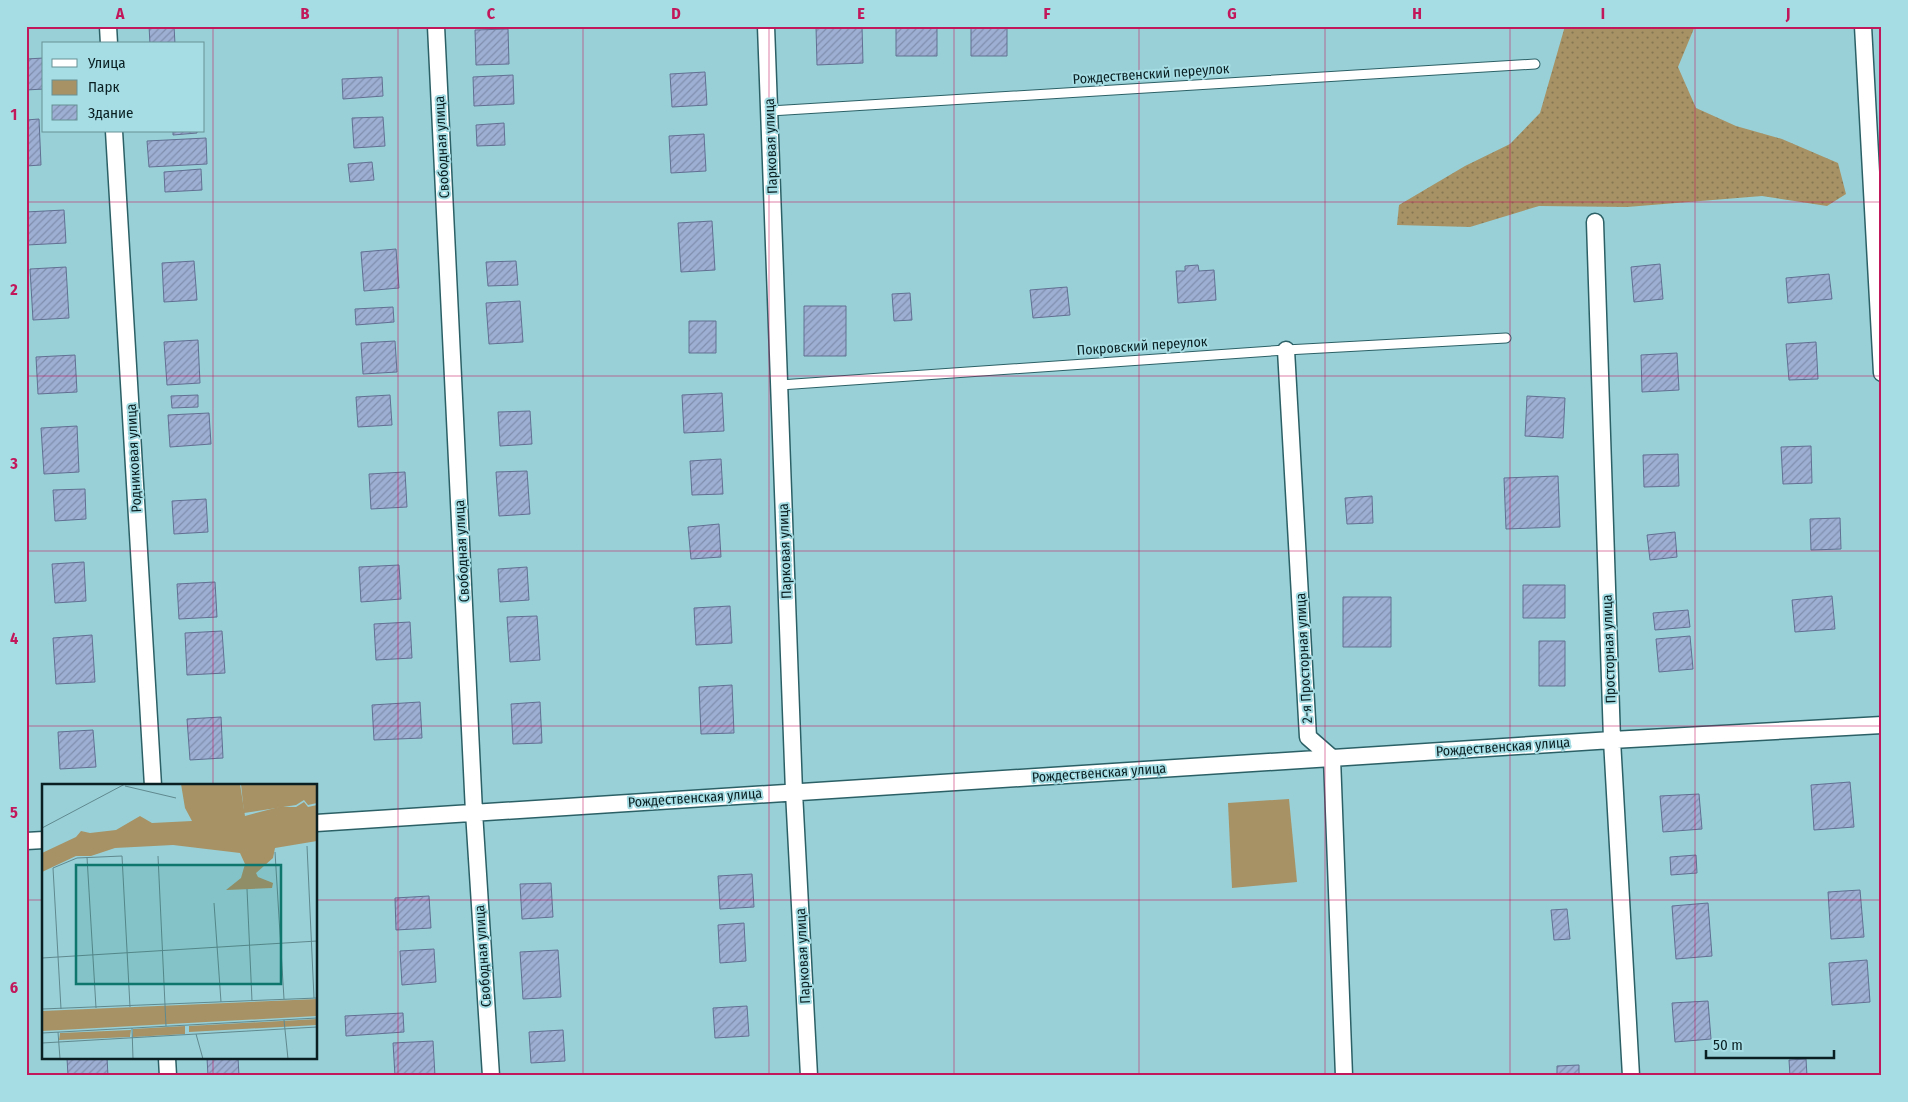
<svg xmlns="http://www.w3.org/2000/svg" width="1908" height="1102" viewBox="0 0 1908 1102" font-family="'Fira Sans Condensed',sans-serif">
<defs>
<pattern id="green-dots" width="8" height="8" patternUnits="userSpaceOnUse" patternTransform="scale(1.25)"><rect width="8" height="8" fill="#a79265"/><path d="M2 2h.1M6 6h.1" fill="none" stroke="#867753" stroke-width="1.8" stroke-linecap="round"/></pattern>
<pattern id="building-hatch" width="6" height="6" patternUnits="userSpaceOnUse" patternTransform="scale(1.25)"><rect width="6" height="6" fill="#9eafd4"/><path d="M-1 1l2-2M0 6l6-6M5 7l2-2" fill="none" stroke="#7f8eac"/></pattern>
</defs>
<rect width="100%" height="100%" fill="#99d0d7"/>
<path fill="url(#green-dots)" d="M1565,26H1695L1678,67L1696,108L1736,126L1782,139L1838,163L1846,194L1827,206L1762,196L1627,207L1539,206L1470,227L1397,225L1399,205L1465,166L1510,144L1540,113Z"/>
<path fill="#a79265" d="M1289,799L1297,882L1232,888L1228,803Z"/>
<path fill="url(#building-hatch)" stroke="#617092" d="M149,26H174L175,44H150Z
M862,26L863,63L817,65L816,27Z
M896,26H937V56H896Z
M971,26H1007V56H971Z
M508,29L509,64L476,65L475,30Z
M44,58V89L26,90V59Z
M705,72L707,105L672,107L670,74Z
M513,75L514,104L474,106L473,77Z
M382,77L383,96L343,99L342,79Z
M383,117L385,146L354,148L352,118Z
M39,119L41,165L26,166V120Z
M504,123L505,145L477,146L476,125Z
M173,131H197V133L173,135Z
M704,134L706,171L671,173L669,136Z
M206,138L207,164L149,167L147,141Z
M372,162L374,180L350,182L348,164Z
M201,169L202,190L165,192L164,172Z
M64,210L66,243L27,245L26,212Z
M712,221L715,270L681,272L678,223Z
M396,249L399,288L364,291L361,252Z
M194,261L197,300L164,302L162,263Z
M516,261L518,285L488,286L486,262Z
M1660,264L1663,299L1634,302L1631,267Z
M1198,265L1199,271L1214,270L1216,300L1178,303L1176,271H1185V266Z
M66,267L69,318L33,320L30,269Z
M1829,274L1832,299L1788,303L1786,278Z
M1067,287L1070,315L1033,318L1030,290Z
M910,293L912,320L894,321L892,294Z
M520,301L523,342L489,344L486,303Z
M804,306H846V356H804Z
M393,307L394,322L356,325L355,309Z
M689,321H716V353H689Z
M198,340L200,383L167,385L164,342Z
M395,341L397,372L363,374L361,343Z
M1816,342L1818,379L1789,380L1786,344Z
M1677,353L1679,390L1642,392L1641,355Z
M75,355L77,392L38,394L36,357Z
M722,393L724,431L684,433L682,395Z
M198,395V407L172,408L171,396Z
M390,395L392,425L358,427L356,397Z
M1527,396L1565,398L1563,438L1525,436Z
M530,411L532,444L500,446L498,412Z
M209,413L211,444L170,447L168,415Z
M77,426L79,472L44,474L41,428Z
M1811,446L1812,483L1783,484L1781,447Z
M1678,454L1679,486L1644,487L1643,455Z
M721,459L723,494L692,495L690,461Z
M527,471L530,514L499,516L496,472Z
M405,472L407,507L371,509L369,474Z
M1558,476L1560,527L1506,529L1504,478Z
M85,489L86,519L55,521L53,490Z
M1372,496L1373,523L1347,524L1345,498Z
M206,499L208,532L174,534L172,501Z
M1840,518L1841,549L1811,550L1810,519Z
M719,524L721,557L691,559L688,527Z
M1675,532L1677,557L1650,560L1647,535Z
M84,562L86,601L55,603L52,564Z
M399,565L401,599L361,602L359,567Z
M527,567L529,600L500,602L498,569Z
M215,582L217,617L179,619L177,584Z
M1523,585H1565V618H1523Z
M1832,596L1835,629L1795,632L1792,600Z
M1343,597H1391V647H1343Z
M730,606L732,643L696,645L694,608Z
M1688,610L1690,627L1655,630L1653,613Z
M537,616L540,660L510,662L507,617Z
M410,622L412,658L376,660L374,624Z
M222,631L225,673L187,675L185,633Z
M92,635L95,682L56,684L53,638Z
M1690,636L1693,669L1659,672L1656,639Z
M1539,641H1565V686H1539Z
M732,685L734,733L701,734L699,687Z
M420,702L422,738L374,740L372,705Z
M540,702L542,743L513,744L511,704Z
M221,717L223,758L190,760L187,719Z
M93,730L96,767L60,769L58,732Z
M1850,782L1854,827L1814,830L1811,785Z
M1699,794L1702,829L1663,832L1660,796Z
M1696,855L1697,873L1671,875L1670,857Z
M752,874L754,907L720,909L718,876Z
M551,883L553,917L522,919L520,884Z
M1860,890L1864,937L1831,939L1828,892Z
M429,896L431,928L396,930L395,898Z
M1708,903L1712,956L1676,959L1672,906Z
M1567,909L1570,939L1554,940L1551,910Z
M744,923L746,961L720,963L718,925Z
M434,949L436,982L402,985L400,951Z
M558,950L561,997L523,999L520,952Z
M1867,960L1870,1002L1832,1005L1829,963Z
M1708,1001L1711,1039L1675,1042L1672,1003Z
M747,1006L749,1036L715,1038L713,1008Z
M403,1013L404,1032L346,1036L345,1016Z
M563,1030L565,1061L531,1063L529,1032Z
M433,1041L435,1076H395L393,1043Z
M67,1058H107L108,1076H68Z
M207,1058H238L239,1076H208Z
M1806,1059L1807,1076H1790L1789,1060Z
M1579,1065V1076H1557V1066Z"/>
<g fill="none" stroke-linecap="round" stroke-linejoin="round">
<defs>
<path id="lane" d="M770,111L1535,64
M780,385L1286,350L1506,338"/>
<path id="street" d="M108,26L109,44
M436,26L474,812L491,1076
M766,26L794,792L809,1076
M1863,26L1882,373
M114,131L153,786
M1595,222L1612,740L1631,1076
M1286,350L1308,737L1332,758L1344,1076
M316,823L1612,740L1882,725
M26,841L44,840
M167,1058L168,1076"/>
</defs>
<use href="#lane" stroke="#2b6066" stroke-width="11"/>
<use href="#street" stroke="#2b6066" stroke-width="19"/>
<use href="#lane" stroke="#fff" stroke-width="9"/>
<use href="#street" stroke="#fff" stroke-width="16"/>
</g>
<path fill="none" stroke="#c2185b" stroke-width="1" stroke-opacity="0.55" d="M213,26V786M398,26V1076M583,26V1076M769,26V1076M954,26V1076M1139,26V1076M1325,26V1076M1510,26V1076M1695,26V1076M26,202H1882M26,376H1882M26,551H1882M26,726H1882M26,900H44M316,900H1882M213,1058V1076"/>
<g text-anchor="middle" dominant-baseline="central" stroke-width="4" stroke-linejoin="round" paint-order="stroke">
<g font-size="14" fill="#091f22" stroke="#a6dde4">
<text transform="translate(1151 74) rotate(-4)">Рождественский переулок</text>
<text transform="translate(771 146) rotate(-92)">Парковая улица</text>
<text transform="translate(442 147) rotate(-93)">Свободная улица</text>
<text transform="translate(1142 346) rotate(-4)">Покровский переулок</text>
<text transform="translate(134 458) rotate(-93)">Родниковая улица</text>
<text transform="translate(462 551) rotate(-93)">Свободная улица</text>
<text transform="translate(785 551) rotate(-92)">Парковая улица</text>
<text transform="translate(1609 649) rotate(-92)">Просторная улица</text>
<text transform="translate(1304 658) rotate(-93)">2-я Просторная улица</text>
<text transform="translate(1503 747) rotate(-4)">Рождественская улица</text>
<text transform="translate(1099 773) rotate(-4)">Рождественская улица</text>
<text transform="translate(695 798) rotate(-4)">Рождественская улица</text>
<text transform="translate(483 956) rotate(-94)">Свободная улица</text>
<text transform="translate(803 956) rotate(-93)">Парковая улица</text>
</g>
</g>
<g transform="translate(42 784)">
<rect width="275" height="275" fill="#99d0d7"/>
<path d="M139,0H198L203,32L237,23H254L262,18L266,23L275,21V57L233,64L231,74L214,89L216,93L231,99L230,104L184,106L199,94L203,80L198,69L131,61L73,64L49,72H34L0,88V69L34,53L39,47L48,49L74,46L98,32L110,39L150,37L143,24ZM275,215V232L0,247V227ZM275,235V241L147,248V242ZM143,242V250L91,253V245ZM89,246L88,253L17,256L18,249Z" fill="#a79265"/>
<path d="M199,0H275V19L266,21L262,16L254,21L202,29Z" fill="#a79265"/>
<path fill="none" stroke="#5f898f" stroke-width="1" d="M83,2L134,14M0,44L83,0M265,62L272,214M233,68L242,215M116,72L124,242M45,73L54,224M205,105L210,217M172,119L179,218M0,174L275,157M0,225L275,214M19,225L11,84L35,74L80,72L88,223M242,236L246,275M90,244L91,275M16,248L18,275M0,249L275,234M154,250L161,275M0,259L275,243"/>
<path fill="#0f766e" fill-opacity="0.15" stroke="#0f766e" stroke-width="2.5" d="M34,81H239V200H34Z"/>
<rect width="275" height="275" fill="none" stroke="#091f22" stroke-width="2.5"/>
</g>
<rect width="1908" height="1102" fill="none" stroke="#a6dde4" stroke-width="55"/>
<rect x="42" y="42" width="162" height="90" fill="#a6dde4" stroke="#679196"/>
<rect x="52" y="59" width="25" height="8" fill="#ffffff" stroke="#679196"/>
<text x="88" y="68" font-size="15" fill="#091f22">Улица</text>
<rect x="52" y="80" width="25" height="15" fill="#a79265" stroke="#679196"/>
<text x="88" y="92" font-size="15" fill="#091f22">Парк</text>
<rect x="52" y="105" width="25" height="15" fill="url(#building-hatch)" stroke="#679196"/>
<text x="88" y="118" font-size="15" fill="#091f22">Здание</text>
<path d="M1706 1050v8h128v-8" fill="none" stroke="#091f22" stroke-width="2.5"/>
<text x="1713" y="1050" font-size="15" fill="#091f22" stroke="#a6dde4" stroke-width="4" paint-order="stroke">50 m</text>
<rect x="28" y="28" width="1852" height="1046" fill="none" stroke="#c2185b" stroke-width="2"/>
<g font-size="16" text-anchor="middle" font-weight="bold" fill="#c2185b">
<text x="120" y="19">A</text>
<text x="305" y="19">B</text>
<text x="491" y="19">C</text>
<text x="676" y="19">D</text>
<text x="861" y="19">E</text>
<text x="1047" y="19">F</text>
<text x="1232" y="19">G</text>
<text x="1417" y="19">H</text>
<text x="1603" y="19">I</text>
<text x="1788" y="19">J</text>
<text x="14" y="120">1</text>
<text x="14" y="295">2</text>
<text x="14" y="469">3</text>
<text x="14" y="644">4</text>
<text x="14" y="818">5</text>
<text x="14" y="993">6</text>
</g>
</svg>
